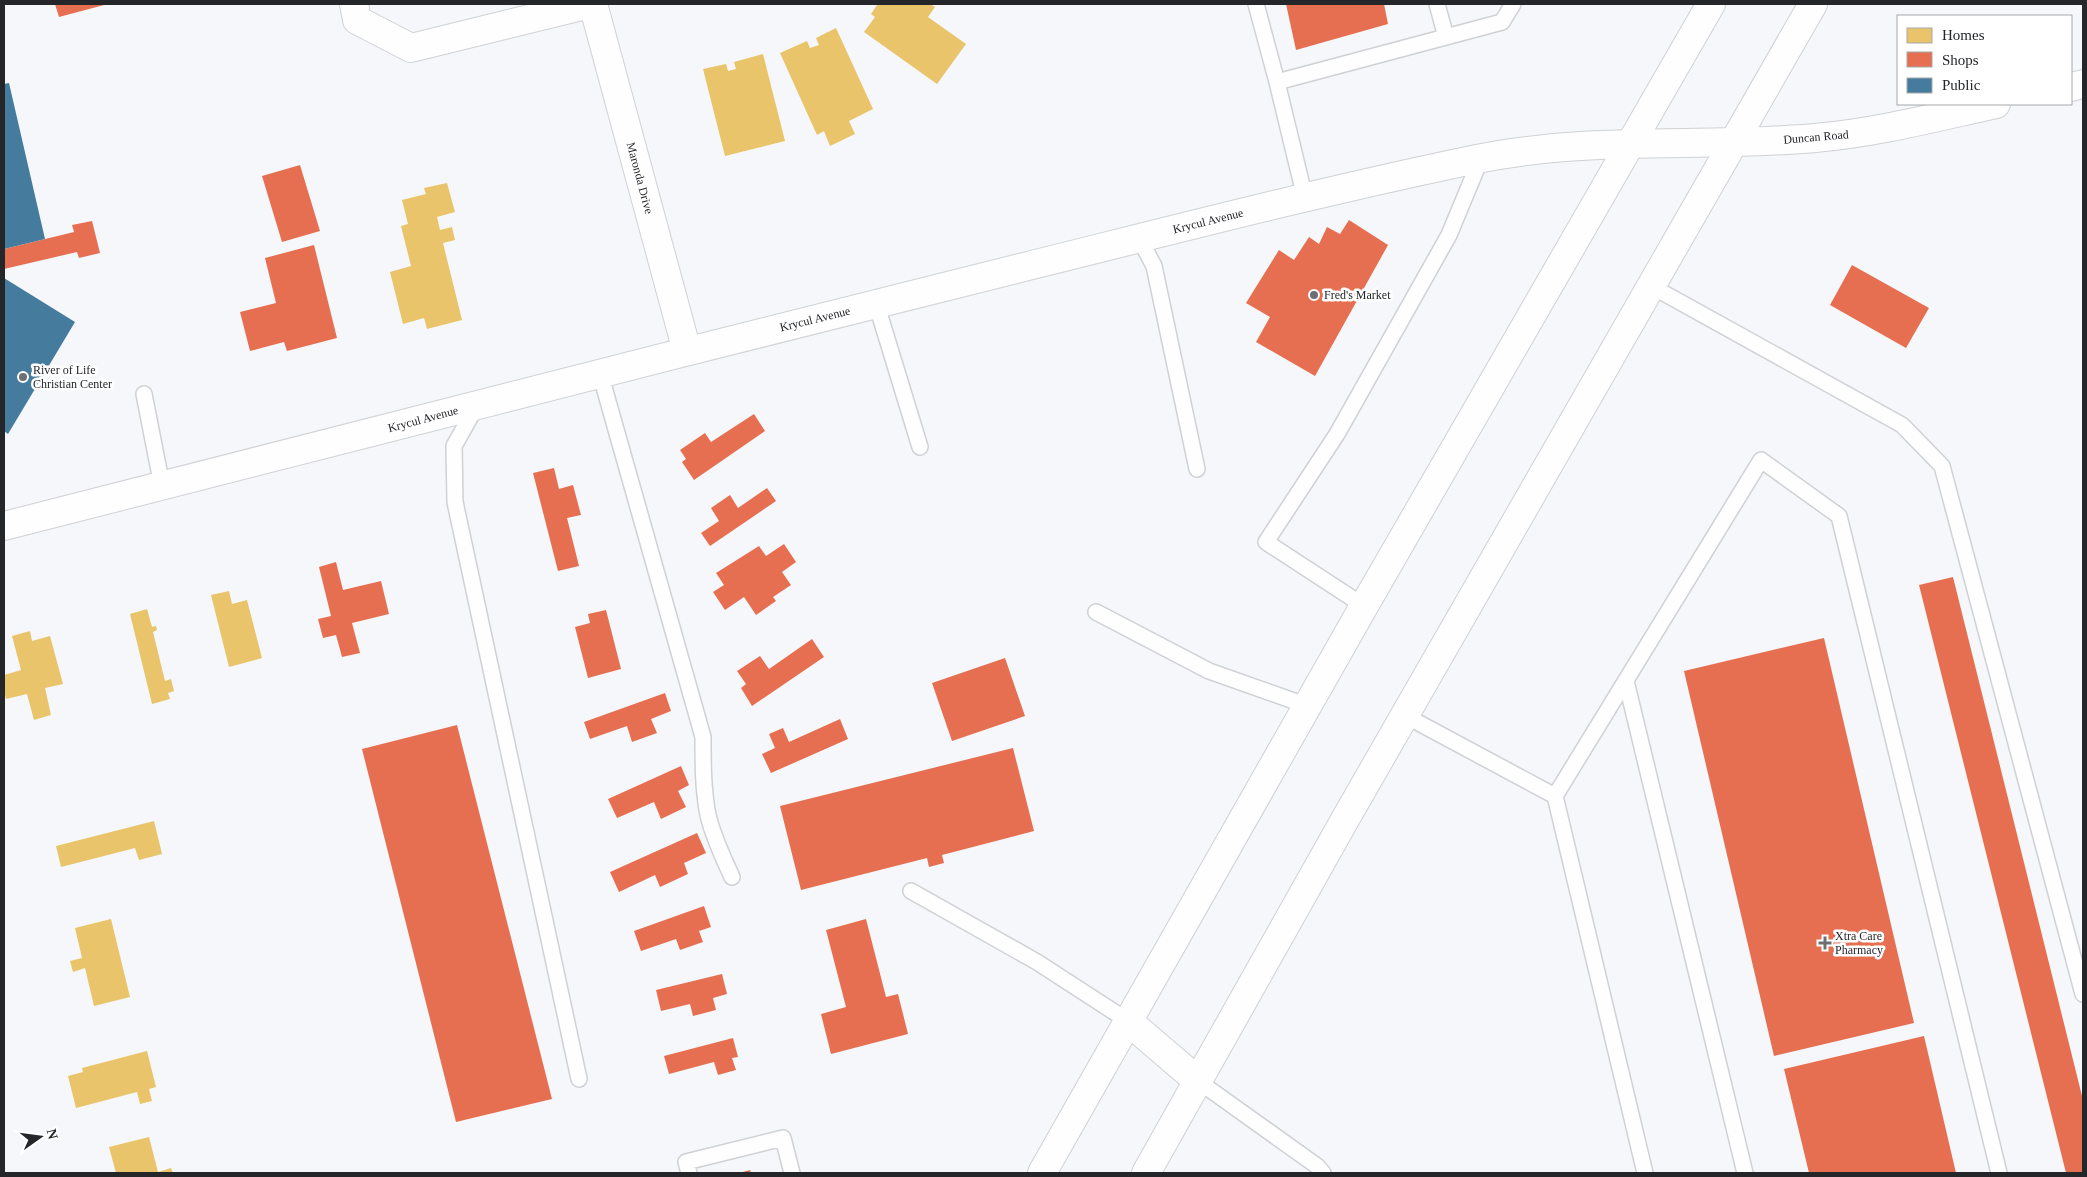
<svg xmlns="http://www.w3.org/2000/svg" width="2087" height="1177" viewBox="0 0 2087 1177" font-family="Georgia,serif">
<rect width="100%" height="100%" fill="#f5f7fa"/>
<path fill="#e9c46a" d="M875,4H930L935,7L928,17L966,44L937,84L864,32L875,17L871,14L877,5Z
M836,28L873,109L849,121L855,134L830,146L824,131L817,135L780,53L807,41L810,48L819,45L816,38Z
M763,54L785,141L725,156L703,69L726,64L728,71L736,69L734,62Z
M447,183L455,212L437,217L440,230L452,227L455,240L443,243L462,320L427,329L424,318L403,324L390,272L411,266L401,226L408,224L402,200L426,194L424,188Z
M229,591L232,604L247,600L262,658L229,667L211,595Z
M147,609L152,627L156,626L157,630L153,632L165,681L171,679L174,691L168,693L170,699L152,704L130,614Z
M30,631L32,641L50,636L63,684L45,688L51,715L34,720L27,694L6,699L4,690V675L21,670L12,636Z
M154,821L162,854L139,860L135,848L61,867L56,846Z
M111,919L130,997L94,1006L85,968L73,972L70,961L82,958L75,928Z
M147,1051L156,1087L149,1089L152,1101L140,1104L137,1092L76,1108L68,1076L83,1072L82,1068Z
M149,1137L158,1172L171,1168L173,1173H116L109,1147Z"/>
<path fill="#e76f51" d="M55,4H108L59,17Z
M1286,4H1384L1388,24L1296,50Z
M300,165L320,231L282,242L262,176Z
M1349,220L1388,245L1315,376L1256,342L1270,317L1246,303L1279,250L1294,260L1309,237L1319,244L1327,227L1340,234Z
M92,221L100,253L79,258L77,252L4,269V249L74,232L72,225Z
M314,245L337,338L287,351L284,342L250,351L240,312L276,303L265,258Z
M1852,265L1929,308L1906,348L1830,305Z
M754,414L765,431L694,480L682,462L686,459L680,450L705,433L711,442Z
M554,468L559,489L573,485L581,515L567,518L579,566L558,571L533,473Z
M767,488L776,501L710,546L701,533L719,521L711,508L730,495L738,508Z
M784,544L796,562L782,572L791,585L773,597L776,601L756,615L744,597L725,610L713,592L724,585L716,573L759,546L766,556Z
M336,562L343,590L381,581L389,614L352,623L360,653L342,657L336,635L323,638L318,619L331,616L319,567Z
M1953,577L2083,1100V1173H2066L1919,585Z
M606,610L621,669L588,678L575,627L590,623L588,614Z
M1824,638L1914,1023L1774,1056L1684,671Z
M812,639L824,657L752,706L741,688L746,684L737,671L760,656L769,669Z
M1005,658L1025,716L952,741L932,683Z
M665,693L671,711L651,719L657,733L632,742L627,726L590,739L584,722Z
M840,719L848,739L771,773L762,754L775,748L769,734L783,728L789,742Z
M457,725L552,1099L456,1122L362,749Z
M1013,748L1034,831L942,855L944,863L929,867L927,858L801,890L780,806Z
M681,766L689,785L678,791L686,807L661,819L654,802L617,818L608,799Z
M697,833L706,853L684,863L688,874L660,887L655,875L619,892L610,872Z
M704,906L711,927L699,931L703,942L680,950L676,939L641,951L634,931Z
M866,919L886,997L898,994L908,1034L831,1054L821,1014L846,1007L826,930Z
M722,974L727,994L713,998L716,1010L693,1016L690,1004L661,1011L656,990Z
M1924,1036L1956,1173H1809L1784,1069Z
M733,1038L738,1057L732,1058L736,1070L718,1075L714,1062L669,1074L664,1056Z
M750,1170L751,1173H739Z"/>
<path fill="#457b9d" d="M9,83L45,239L4,249V84Z
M4,278L75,322L8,434L4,431Z"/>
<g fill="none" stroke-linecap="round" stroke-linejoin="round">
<defs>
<path id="lane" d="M1256,4L1277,82
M1437,4L1446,37
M1305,198L1277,82L1502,22L1513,4
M1139,238L1154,266L1197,469
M1651,286L1902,425L1942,466L2083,994
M876,303L920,447
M600,373L703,737C703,763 703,790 708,815C713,837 723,857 732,877
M144,394L162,486
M477,405L454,446L455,502L579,1079
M1364,606L1266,542L1337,434L1431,267L1449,235L1481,158
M1096,612L1209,671L1308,706
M1626,681L1745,1173
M1404,715L1555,796
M911,891L1037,962L1128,1021
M1198,1081L1317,1166L1323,1173
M689,1173L686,1162L783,1138L792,1173
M1645,1173L1555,796L1761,460L1839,516L1999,1173"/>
<path id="street" d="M354,4L357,20L411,48L590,4
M593,4L687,351
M1128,1021L1198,1081"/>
<path id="secondary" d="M2071,87L2083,84
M4,526C345,440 686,350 1028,266C1177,229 1327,190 1477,159C1589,136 1702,148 1815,138C1876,133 1936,117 1996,104"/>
<path id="primary" d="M1042,1173L1364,606L1711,4
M1146,1173L1347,816L1813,4"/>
</defs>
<use href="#lane" stroke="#cfd1d4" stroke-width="18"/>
<use href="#street" stroke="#cfd1d4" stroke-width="30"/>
<use href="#secondary" stroke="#cfd1d4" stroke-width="30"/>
<use href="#primary" stroke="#cfd1d4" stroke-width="30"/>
<use href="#lane" stroke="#fefefe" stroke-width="15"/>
<use href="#street" stroke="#fefefe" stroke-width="28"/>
<use href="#secondary" stroke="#fefefe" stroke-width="28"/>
<use href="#primary" stroke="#fefefe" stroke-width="28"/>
</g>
<g fill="#6d6f73" stroke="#fff" stroke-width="2">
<circle cx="1314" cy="295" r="5"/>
<circle cx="23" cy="377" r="5"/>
<path d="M1822.5 935.5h5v5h5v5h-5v5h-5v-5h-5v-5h5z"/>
</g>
<g text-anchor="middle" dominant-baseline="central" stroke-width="5" stroke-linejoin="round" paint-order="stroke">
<g font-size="12" fill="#24262a" stroke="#fff">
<text transform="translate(1816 137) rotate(-5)">Duncan Road</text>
<text transform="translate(640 178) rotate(75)">Maronda Drive</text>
<text transform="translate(1208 221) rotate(-14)">Krycul Avenue</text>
<text transform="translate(815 319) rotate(-14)">Krycul Avenue</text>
<text transform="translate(423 419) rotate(-15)">Krycul Avenue</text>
</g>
<g font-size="12" fill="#24262a" stroke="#fff" text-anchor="start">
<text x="1324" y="295">Fred's Market</text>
<text x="33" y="370">River of Life<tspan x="33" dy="14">Christian Center</tspan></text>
<text x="1835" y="936">Xtra Care<tspan x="1835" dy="14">Pharmacy</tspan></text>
</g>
</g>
<rect width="2087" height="1177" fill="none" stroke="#24262a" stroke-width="10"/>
<rect x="1897" y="15" width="175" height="90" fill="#ffffff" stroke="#a7a8aa"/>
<rect x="1907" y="28" width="25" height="15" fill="#e9c46a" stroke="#a7a8aa"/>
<text x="1942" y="40" font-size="15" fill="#24262a">Homes</text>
<rect x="1907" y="52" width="25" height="15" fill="#e76f51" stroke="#a7a8aa"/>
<text x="1942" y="65" font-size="15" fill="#24262a">Shops</text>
<rect x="1907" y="78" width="25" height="15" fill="#457b9d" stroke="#a7a8aa"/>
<text x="1942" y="90" font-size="15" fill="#24262a">Public</text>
<g transform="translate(40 1137) rotate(76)" stroke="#ffffff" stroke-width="4" paint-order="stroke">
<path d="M0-4L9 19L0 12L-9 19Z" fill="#24262a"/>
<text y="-8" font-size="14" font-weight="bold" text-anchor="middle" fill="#24262a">N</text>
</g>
</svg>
